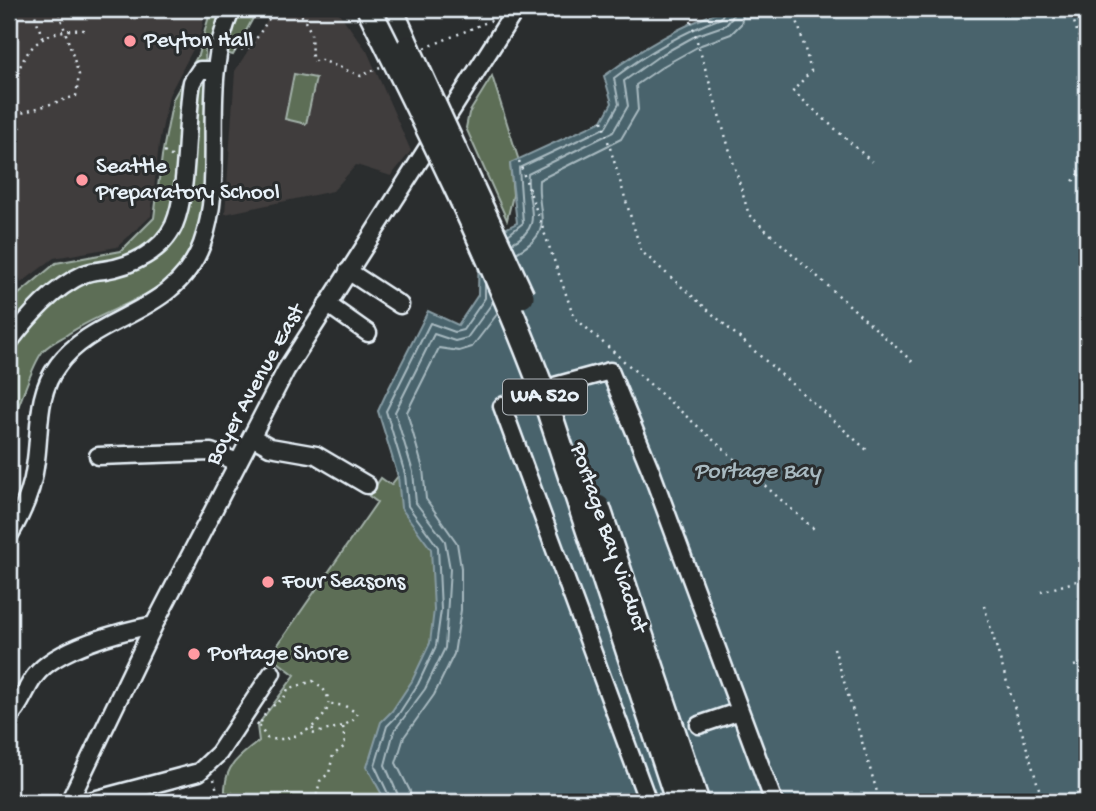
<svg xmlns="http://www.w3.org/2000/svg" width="1096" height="811" viewBox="0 0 1096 811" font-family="'Gochi Hand',sans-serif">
<rect width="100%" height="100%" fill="#2a2d2e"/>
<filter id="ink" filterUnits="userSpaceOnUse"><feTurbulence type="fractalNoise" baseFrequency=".0143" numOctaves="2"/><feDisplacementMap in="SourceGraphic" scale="14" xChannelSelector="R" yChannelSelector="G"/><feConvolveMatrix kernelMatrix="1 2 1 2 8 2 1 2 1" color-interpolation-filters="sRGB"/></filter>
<g filter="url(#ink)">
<path fill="#3f3c3c" d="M9,9H206L201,34L169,95L159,144L151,216L117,247L54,258L21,283L9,241Z
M274,9H336L367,51L411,151L391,176L356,165L333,191L225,214L235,71Z"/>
<path fill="#5d6e57" stroke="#a2b0a8" stroke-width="2" d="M211,9H258L233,55L205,47C206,94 214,216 191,253C163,300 107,306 65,336C58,340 48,345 43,351C32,365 23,397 15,414L9,417V283L15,281L19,294L56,263L121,251L154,218L162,156L173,99L198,55Z
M294,74L316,78L306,124L285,119Z
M492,76L519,161L510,163L513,195L507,220L466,128L469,113Z
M384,427L667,802H225C223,767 233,762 259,741L257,726L295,675L270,656L377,502L369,496L381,478L391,485L398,476Z"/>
<path fill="#48646c" stroke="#889ca4" stroke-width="2" d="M727,9H1087V802H386L367,767L381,722L392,711L412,681L430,643L434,610L431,549L401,508L398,476L378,411L385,396L428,311L458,325L478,295L479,242L517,223L510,163L602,121L612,103L604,76C644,47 681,25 727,9Z"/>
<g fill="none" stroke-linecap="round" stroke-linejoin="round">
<path stroke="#a8b9c0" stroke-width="2" d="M508,235L523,223L519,168L606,127L619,104L614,78C648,52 681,33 721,18L725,9
M512,243C547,225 525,204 528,174L613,132L628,106L624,81L659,56L697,35L726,25L732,18L734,9
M516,253C557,231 536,215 539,180L621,139L638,110L636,85L665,65L701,45L731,34L741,24L744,9
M392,802L375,766L387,726L398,715L418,684L436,646L441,610L438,547L408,506L405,474L386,411L430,323L455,332L463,330L485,298V285
M401,802L385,765L394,731L425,689L445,648L450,569L445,541L416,503L413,472L395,412L434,334L455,341L467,338L493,302
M411,802L410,791L396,763L404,737L434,695L454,654L461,610V568L457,543L426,499L423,469L407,412L439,348L459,351L472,347L498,313"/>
<defs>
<path id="minor" d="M348,271L400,305
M327,304L368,333
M9,342C29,316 53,288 84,274C91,271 97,271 104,270C132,266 162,251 174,225C189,190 185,123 192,82L200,70H216
M252,437L270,447L316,455L367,485
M98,456L211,452L238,462
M9,536C22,514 32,492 35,467C41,432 35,395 58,365C96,313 175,316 202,244C228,173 197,83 232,9
M9,717C21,706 25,689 35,676C56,648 121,631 154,625
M699,725L740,711
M69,802L154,625L286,370L516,9
M86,802L199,772L219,753L272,673
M648,802L502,406L551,387L610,371L651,471L774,802"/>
<path id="highway" d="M391,9L408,48"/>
</defs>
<use href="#minor" stroke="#e8f1f8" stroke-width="21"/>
<use href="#highway" stroke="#e8f1f8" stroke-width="28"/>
<path stroke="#e8f1f8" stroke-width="2.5" stroke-dasharray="2 5" stroke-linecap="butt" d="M33,9L43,40
M298,9L311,32L312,59L315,61L319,59L361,76L380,67
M794,9L811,71L793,91L872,162
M1070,9L1087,63
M691,21L749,215L916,365
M425,48L492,20
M234,51L251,47L275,9
M9,117L76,96L79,75L58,9
M602,121L641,251L868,451
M20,128C4,78 25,26 84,30
M164,152L173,157
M519,161L574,317L814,529
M1073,181L1087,166
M1041,592L1087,578
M984,606L1043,802
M834,648L880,802
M1074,666L1087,662
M257,724L259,726L267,710L284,698L288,689L313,681C356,706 298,747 267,738L259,726
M313,728L312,734L343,726L355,719L357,713L345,706L331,704
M214,779L220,802
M219,794L233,792
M315,802L320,781L329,773L333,755L345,746L343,726"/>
<use href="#minor" stroke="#2a2d2e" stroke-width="16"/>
<use href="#highway" stroke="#2a2d2e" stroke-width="23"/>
<defs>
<path id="highway-bridge" d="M369,9C430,131 490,253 539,381L678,802
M408,48L522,296
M598,507L697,802"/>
</defs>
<use href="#highway-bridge" stroke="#e8f1f8" stroke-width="28" stroke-linecap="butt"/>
<use href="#highway-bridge" stroke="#2a2d2e" stroke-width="23"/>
</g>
</g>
<g fill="#ff9aa2" stroke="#2a2d2e" stroke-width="2.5">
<circle cx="130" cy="41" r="7"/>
<circle cx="82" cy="180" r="7"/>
<circle cx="268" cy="582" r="7"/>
<circle cx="194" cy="654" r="7"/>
</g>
<g text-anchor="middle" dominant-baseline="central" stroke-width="6" stroke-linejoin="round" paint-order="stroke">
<rect fill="#2a2d2e" stroke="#afb6bb" stroke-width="2" x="503" y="379.5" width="84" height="35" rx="5"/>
<g font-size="21" font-weight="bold" fill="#e8f1f8">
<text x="545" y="397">WA 520</text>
</g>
<g font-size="23" fill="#e8f1f8" stroke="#2a2d2e" text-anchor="start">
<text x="144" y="41">Peyton Hall</text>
<text x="96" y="167">Seattle<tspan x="96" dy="26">Preparatory School</tspan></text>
<text x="282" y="582">Four Seasons</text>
<text x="208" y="654">Portage Shore</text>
</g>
<g font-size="23" fill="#e8f1f8" stroke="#2a2d2e">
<text transform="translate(256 385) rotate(-61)">Boyer Avenue East</text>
<text transform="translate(608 538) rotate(71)">Portage Bay Viaduct</text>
</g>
<g font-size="24" font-style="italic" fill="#a8b9c0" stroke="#2a2d2e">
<text x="757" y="472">Portage Bay</text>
</g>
</g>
<rect width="1096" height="811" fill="none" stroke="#2a2d2e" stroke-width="35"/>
<rect x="18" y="18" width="1061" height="776" fill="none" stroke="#e8f1f8" stroke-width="2.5" filter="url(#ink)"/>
</svg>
